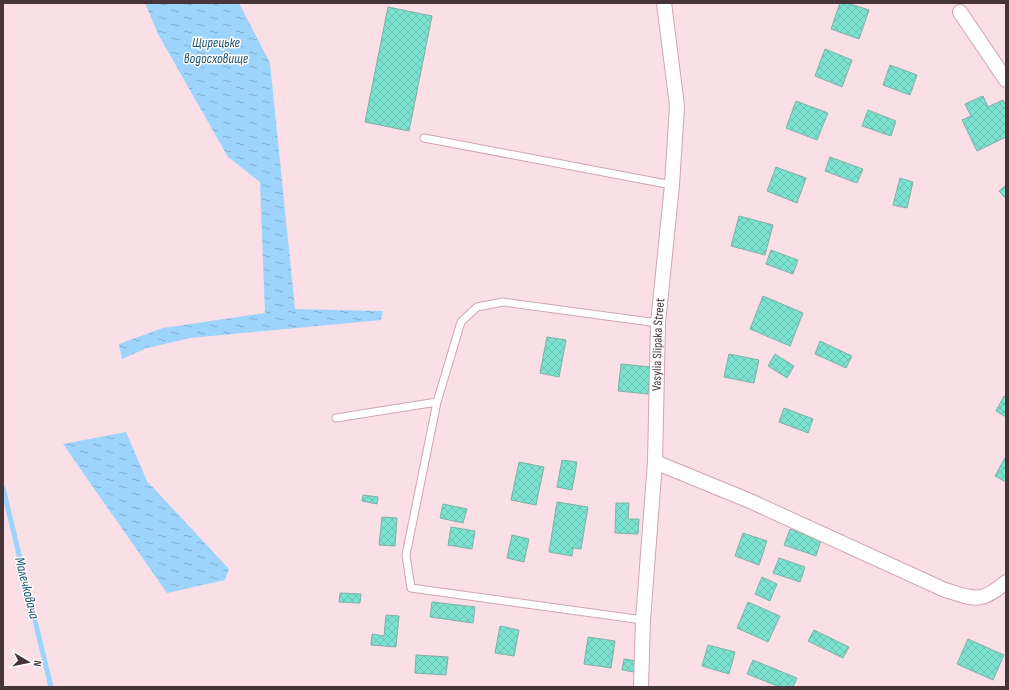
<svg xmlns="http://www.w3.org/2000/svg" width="1009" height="690" viewBox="0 0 1009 690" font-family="'Sofia Sans Condensed',sans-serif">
<defs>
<pattern id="water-ripples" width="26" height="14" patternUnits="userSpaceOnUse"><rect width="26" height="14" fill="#9cd4fd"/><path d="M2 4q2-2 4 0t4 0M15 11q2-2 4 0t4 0" fill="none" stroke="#81adce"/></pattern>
<pattern id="building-cross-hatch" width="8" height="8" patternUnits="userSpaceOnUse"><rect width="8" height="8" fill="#7ae2cf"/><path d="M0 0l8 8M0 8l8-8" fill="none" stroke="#6bc2b2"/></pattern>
</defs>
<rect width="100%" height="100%" fill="#fbdfe6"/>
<path fill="url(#water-ripples)" d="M145,3H239L270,63L295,309L383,311L381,320L190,338L147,348L122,359L119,344L163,328L265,313L260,182L228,157L158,34Z
M126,432L147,481L229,569L225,580L167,593L63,444Z"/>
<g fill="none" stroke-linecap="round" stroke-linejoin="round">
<path stroke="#9cd4fd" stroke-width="5" d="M3,488L51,687"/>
</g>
<path fill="url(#building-cross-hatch)" stroke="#80b0a6" d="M840,3H847L869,10L859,39L831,29Z
M388,7L432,16L409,131L365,122Z
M825,49L852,60L842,87L815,76Z
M890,65L917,75L910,95L883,85Z
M983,96L988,107L1003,100L1006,106V137L977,151L962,120L971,116L965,104Z
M796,101L828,113L817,140L786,128Z
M868,110L896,121L891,136L862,126Z
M830,157L863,169L857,183L825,171Z
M776,167L806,178L797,203L767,191Z
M900,178L913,182L907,208L893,205Z
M1006,185V199L999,191Z
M739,216L773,225L765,255L731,246Z
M771,250L798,260L793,274L766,264Z
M763,296L803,313L790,346L750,329Z
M547,337L566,340L559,377L540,373Z
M820,341L852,356L846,368L815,354Z
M729,354L759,360L754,383L724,377Z
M775,354L794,366L787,378L768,366Z
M621,364L651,367L648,394L618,391Z
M1004,396L1006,397V417L996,411Z
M784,408L813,419L808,433L779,422Z
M1006,456V482L995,476Z
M562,460L577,462L572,490L557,487Z
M519,462L544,467L536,505L511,500Z
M363,495L378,497L377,504L362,501Z
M557,502L588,507L581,549L573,548L572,556L549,552Z
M616,503H629L628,519H639L638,534L615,533Z
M443,504L467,509L463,523L440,518Z
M382,517L397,518L395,546L379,545Z
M451,527L475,531L472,549L448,545Z
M790,529L821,540L816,556L784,545Z
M743,533L767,541L759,565L735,556Z
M512,535L529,539L524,562L507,558Z
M779,558L805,567L800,582L773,573Z
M762,577L777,584L770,601L755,594Z
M340,593L361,594L360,603L339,602Z
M432,602L475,607L473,623L430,617Z
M748,602L780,616L768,642L737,628Z
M386,615L399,616L396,647L371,645L372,634L384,636Z
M500,626L519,630L514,656L495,653Z
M814,630L849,647L843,658L808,641Z
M588,637L615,641L611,668L584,664Z
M968,639L1004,655L993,680L957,664Z
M708,645L735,652L729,674L702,666Z
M416,655L448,657L446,675L415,673Z
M624,659L636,661L634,672L622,670Z
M753,660L797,678L793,687H780L747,674Z"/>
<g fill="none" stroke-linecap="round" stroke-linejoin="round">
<defs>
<path id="lane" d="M424,138L672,185
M437,402L406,555L411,588L643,620
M336,418L437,402L461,322L477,307L503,302L658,323"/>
<g id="street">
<path d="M960,12L1006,80"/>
<path d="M655,462L750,501L945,590C976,599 980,604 1006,582"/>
<path id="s1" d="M641,687L643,620L655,462L658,323L672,185L677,106L664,3"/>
</g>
</defs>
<use href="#lane" stroke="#d0a5b1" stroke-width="9"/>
<use href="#street" stroke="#d0a5b1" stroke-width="16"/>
<use href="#lane" stroke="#fff" stroke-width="7"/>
<use href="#street" stroke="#fff" stroke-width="14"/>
</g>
<g text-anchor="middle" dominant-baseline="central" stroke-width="3" stroke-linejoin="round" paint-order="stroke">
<g font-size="13" fill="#463439" stroke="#fff">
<text stroke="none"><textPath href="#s1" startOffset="343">Vasylia Slipaka Street</textPath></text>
</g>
<g font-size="14" font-style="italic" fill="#1e5475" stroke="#fff">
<text x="216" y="42">Щирецьке<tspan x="216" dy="16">водосховище</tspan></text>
<text transform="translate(27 588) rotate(76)">Малечковача</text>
</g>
</g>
<rect width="1009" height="690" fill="none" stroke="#463439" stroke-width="8"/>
<g transform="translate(28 662) rotate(99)" stroke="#ffffff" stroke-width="3" paint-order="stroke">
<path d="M0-3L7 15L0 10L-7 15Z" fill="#463439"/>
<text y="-6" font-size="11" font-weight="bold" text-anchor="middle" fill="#463439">N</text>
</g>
</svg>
